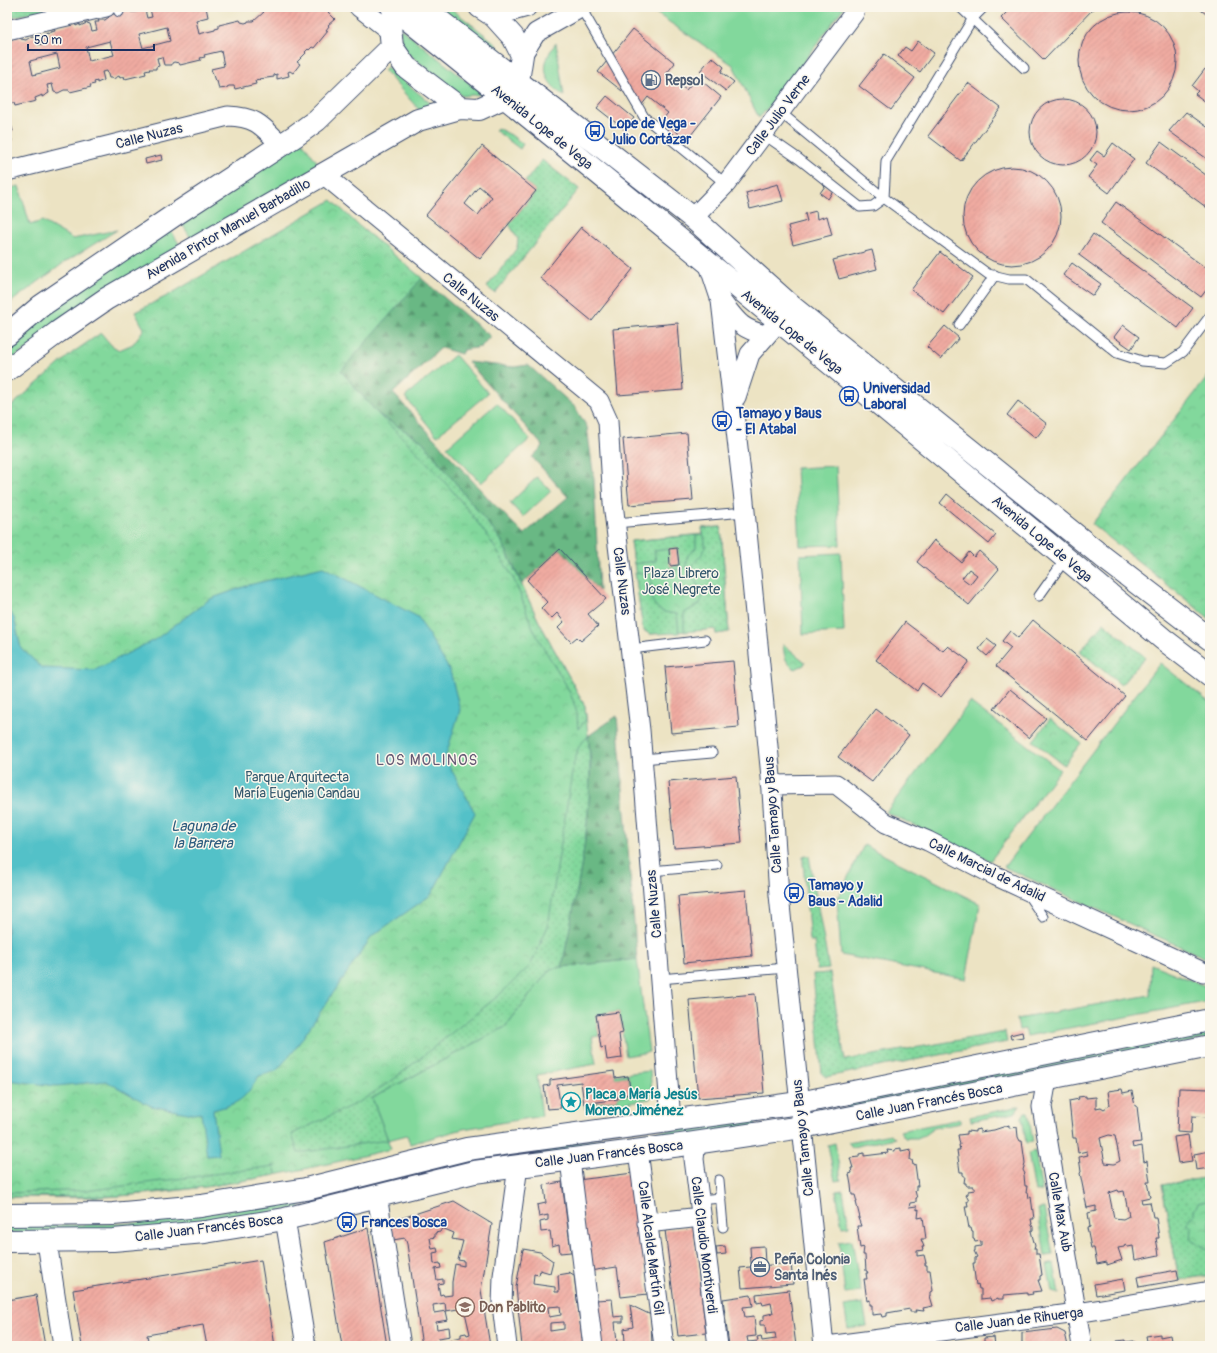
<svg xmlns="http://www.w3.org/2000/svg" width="1217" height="1353" viewBox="0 0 1217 1353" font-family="Pangolin,sans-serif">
<defs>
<pattern id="forest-firs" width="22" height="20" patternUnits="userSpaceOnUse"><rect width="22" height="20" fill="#69b884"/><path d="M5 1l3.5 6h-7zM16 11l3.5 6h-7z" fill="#56966f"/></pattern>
<pattern id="park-crowns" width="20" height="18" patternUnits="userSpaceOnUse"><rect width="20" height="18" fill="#82d89c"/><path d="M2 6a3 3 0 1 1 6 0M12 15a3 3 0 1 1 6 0" fill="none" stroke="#70ba89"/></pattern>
<pattern id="garden-dots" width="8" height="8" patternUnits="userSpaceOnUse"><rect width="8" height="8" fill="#82d89c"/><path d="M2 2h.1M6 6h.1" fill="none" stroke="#70ba89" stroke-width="1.8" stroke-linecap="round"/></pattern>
<pattern id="building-hatch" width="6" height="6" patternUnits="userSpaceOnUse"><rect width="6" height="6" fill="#f0aba1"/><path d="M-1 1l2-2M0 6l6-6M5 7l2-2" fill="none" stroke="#cd938d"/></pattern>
</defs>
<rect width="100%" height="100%" fill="#fbf7ec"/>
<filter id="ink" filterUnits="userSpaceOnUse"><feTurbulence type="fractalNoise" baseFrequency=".025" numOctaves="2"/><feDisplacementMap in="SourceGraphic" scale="8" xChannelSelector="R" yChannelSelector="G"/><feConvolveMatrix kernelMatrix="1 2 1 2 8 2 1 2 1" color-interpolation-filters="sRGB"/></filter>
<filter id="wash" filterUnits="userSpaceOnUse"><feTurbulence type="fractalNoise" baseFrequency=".012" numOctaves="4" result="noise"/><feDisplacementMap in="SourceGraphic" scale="16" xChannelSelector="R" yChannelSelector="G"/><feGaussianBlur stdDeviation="0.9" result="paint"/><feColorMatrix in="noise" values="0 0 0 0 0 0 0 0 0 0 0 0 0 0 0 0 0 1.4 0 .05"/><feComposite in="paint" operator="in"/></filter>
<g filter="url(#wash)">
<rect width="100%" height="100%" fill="#ece3c3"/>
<path fill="#82d89c" stroke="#4e847d" d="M435,7H449L494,42L502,52L504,63Z
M647,7H844L785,88L759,118L733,65Z
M400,28L483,94L462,96L407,53L401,40Z
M556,43L564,96C543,81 539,65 556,43Z
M387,67L435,107L420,111L384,70Z
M302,141L320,166L192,240L181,222Z
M19,186L30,225L42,221L73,239L117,230L65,262L7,305V189Z
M170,229L181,247L7,362V348L51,310Z
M455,355L488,393L437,436L405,397Z
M497,403L530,439L481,483L447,447Z
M836,466L840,545L800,546L796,468Z
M537,477L551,491L523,517L510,503Z
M841,553L844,632L803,634L800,555Z
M1160,663L1210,703V960L1004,867Z
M970,702L1060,770L990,861L886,812Z
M864,845L980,904L966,979L841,955L837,899Z
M637,959L649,1052L626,1056L619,1012L596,1015L599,1036L592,1037L596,1064L537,1075L542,1116L463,1129L410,1144L407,1135L388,1140L372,1098L505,1027L550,968Z
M1151,964L1210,988V1001L1027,1036L1025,1029L1019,1030L1017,1019L1150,995Z
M1210,1030V1038L848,1110L847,1103Z
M650,1071L652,1093L650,1099L585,1109L584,1104L618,1100L617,1096L631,1094L628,1076L615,1078L614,1075Z
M1020,1106L1015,1113L971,1121L970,1117Z
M1025,1112H1028L1033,1142L1026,1143L1022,1117Z
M755,1119L756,1129L495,1161L494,1153Z
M960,1119V1123L934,1128L920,1138H905L900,1131Z
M891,1134L895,1138L852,1147L848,1142Z
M835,1143L841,1180L835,1181L828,1145Z
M1035,1151L1042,1191L1035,1192L1028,1153Z
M478,1155L479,1164L317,1205L316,1196Z
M843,1190L849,1226L842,1227L836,1191Z
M299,1200L301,1208L138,1231L7,1233V1225H75L137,1223Z
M1044,1208L1053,1255L1045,1256L1038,1209Z
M852,1240L861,1292L845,1294L839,1242Z
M1054,1263L1059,1294L1052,1292L1047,1265Z
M863,1303L867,1326L848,1329L844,1306Z"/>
<path fill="url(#forest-firs)" stroke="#427471" d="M371,236L490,336L481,347L463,350L461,354L441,348L393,393L489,499L524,534L568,497L532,457L543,446L468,362L514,367L528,365L575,407L587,427L594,479L599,591L560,549L522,584L501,540L422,441L379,415L341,371L400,302Z
M617,716L637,959L562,967C576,893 596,812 588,736Z"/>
<path fill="url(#park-crowns)" stroke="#4e847d" d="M332,200L359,226L422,278L341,371L379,415L422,441L501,540L538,620L585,706L591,763L583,853L562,967L550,969L505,1027L372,1098L391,1149C302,1171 211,1190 119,1196C82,1199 44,1197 7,1197V410L72,353L101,333L111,345L119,350L133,344L144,329L135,312L167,296Z
M1210,374V619L1092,524Z
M721,527L729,632L716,634L715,629L650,634L643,630L631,541L703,534L702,528Z
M783,644L805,662L804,665L795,669C785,663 784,656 783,644Z
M1050,719L1081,743L1064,765L1033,741Z
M1210,1177V1275L1179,1280L1162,1185Z"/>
<path fill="url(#garden-dots)" stroke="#4e847d" d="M7,7H59L7,18Z
M497,128L511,135L523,144L520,149L495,130Z
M542,160L579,189L495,293L487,287L517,248L518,239L509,224L536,191L525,182Z
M379,415L422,441L501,540L538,620L585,706L586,719L578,729C577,723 578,716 576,710C570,685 550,661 538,638C526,617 522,592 509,571C476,512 428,461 379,415Z
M721,527L729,632L716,634L715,629L684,632V613L700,604C706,590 694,585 692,572C691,561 701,559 704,550C707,543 703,535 702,528Z
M696,535V548L688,555L685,568L672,570L670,567L679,564L677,548L654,551L656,561L634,564L631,541Z
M635,573H652C651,587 647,605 664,612C668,613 673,613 677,614L679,633L650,634L643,630Z
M1104,623L1145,657L1121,685L1080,651Z
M588,736C596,811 576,894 562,967L550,969L505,1027L372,1098L388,1140L298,1153L292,1134L361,1101L394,1079L498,996L530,966L548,926L573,766L579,746Z
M806,855L809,856L829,969L817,970L814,941H810L803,862V856Z
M830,973L845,1060L1005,1032L1007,1042L826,1077L822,1074L813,974Z
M275,1166L276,1175L205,1187L119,1196L7,1197V1193L93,1190Z
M1210,1177V1200L1198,1203L1194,1211V1216L1190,1217L1188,1221V1225L1192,1228L1191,1239L1210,1251V1275L1179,1280L1162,1185Z"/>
<path fill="#53c1c8" stroke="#377893" d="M323,567L418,617L450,671L460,710L445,758L475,813L431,895L372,936L293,1052L276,1071L259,1076C244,1100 240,1103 213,1110L219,1155L207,1156L201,1113L193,1114L151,1106L106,1081L56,1086L7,1080V607L14,618L21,648L42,668L95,670L156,639L210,599L249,585Z"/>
<g id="blocks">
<path fill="url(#building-hatch)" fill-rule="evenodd" d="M153,7H206L208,17L196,20L199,34L215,30V29L219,28V25L240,20L241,22L245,23L248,22V21H254L264,12L262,11L266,7H326L330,10L328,12L335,19L328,25L329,26L326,30L328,31L314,48L312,47L309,50L308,49L305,52L306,53L297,62L300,64L293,73L290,71L288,72L289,76L277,79V74L274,75V77L259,79L260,80L255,81L256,84L235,89L234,86H229L227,87V88L219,89L217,81H215L211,69L224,66L221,51L204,55L205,57L200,58L201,60L180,65L179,63L174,62L172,63V65H164L162,57L157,58L159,66L156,67V69H149L150,70L145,71L146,74L125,79L124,76L120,78L119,76L113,79V78H109L107,71L102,72L104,80L97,83V81L94,82L95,84L90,85L91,87L70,92L69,90H64L58,93L54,92L52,84L47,85L49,93L42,97V95L40,96L35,98L36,101L15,106L14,103H7V40L20,37L21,39L26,40L32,36L35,37L38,45L42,44L40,36L48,33V34L50,33V32L55,31L54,28L75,23L76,26L80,24V26L87,23L90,24L92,31L97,30L95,22H99L98,20H105L109,17V15L130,10L131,12H136L142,9V11L145,10L147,18L152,17L150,9ZM167,27L170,41L143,48L139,34ZM110,41L114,55L89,61L86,47ZM57,54L60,68L33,75L30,61Z
M1012,7H1095L1044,60L1001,18Z
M1197,7H1210V17Z
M1079 61a49 49 0 1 1 98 0a49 49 0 1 1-98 0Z
M633,29L675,63L666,74L686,90L697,77L721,97L687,140L662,120L668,113L648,97L641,106L598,72Z
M918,41L934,53L920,72L898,56L905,47L911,51Z
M884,54L915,78L891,110L859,86Z
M712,57L724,67L721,72L734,82L726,91L700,71Z
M1205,69L1210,73V105L1195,94L1198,91L1192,86Z
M968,83L1001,108L961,161L928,136Z
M607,96L634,118L625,130L597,108Z
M1030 132a33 33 0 1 1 66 0a33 33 0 1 1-66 0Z
M1186,112L1210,129V161L1169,131Z
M9,118L13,131L10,132L12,141L8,142L7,119Z
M1161,142L1210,178V210L1146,163Z
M1113,143L1134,159L1109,193L1088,177L1097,165L1090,160L1097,151L1104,156Z
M482,146L536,191L480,259L426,215ZM479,186L492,197L478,215L465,204Z
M161,155L162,160L146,164L145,159Z
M963 216a49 49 0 1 1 98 0a49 49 0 1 1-98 0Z
M778,184L783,201L750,209L746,193Z
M825,186L833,191L828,199L820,193Z
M1116,202L1210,271V285L1201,297L1101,223Z
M816,211L817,219L827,216L832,235L793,245L788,226L807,221L805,214Z
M581,227L633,269L592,321L540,278Z
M1093,234L1193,308L1178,328L1079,255Z
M872,250L877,269L839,279L833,260Z
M940,252L973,277L944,314L911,290Z
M1072,263L1101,284L1093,296L1063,275Z
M678,323L683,390L618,395L613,329Z
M1123,325L1139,337L1131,349L1114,337Z
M945,326L959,338L941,359L927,347Z
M1018,401L1047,424L1036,438L1007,415Z
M687,433L693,500L629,505L623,439Z
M947,494L996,535L989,544L940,503Z
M934,540L961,562L969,552L974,557L979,551L999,569L969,605L917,562ZM969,569L977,575L970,584L962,578Z
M677,548L679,565L670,566L669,549Z
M560,549L606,599L588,614L598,626L581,641L577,637L571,642L558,628L564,622L557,613L551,619L541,608L547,602L527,580Z
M1033,620L1125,696L1088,741L996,666L1011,648L1002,641L1010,631L1018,638Z
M905,622L943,651L948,646L969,661L941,697L922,683L917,691L876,660Z
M987,639L996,646L987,656L979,649Z
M733,661L739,727L671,733L665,667Z
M1010,689L1046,718L1029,738L994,709Z
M875,709L909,735L872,782L838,757Z
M736,776L742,843L674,848L668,782Z
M746,890L752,956L684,963L678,896Z
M755,994L764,1093L698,1098L689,1000Z
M619,1012L623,1033L619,1034L622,1058L607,1060L605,1047L601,1048L596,1015Z
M1022,1032L1023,1037L1011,1039L1010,1035Z
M614,1071L615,1078L628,1076L631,1094L617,1096L618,1099L584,1104L581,1082L557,1085L561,1108L547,1109L544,1086L550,1085V1080Z
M1179,1088L1210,1089V1117L1192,1116L1191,1133L1177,1132Z
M1122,1089L1123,1093L1132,1091L1135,1106H1137L1141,1142L1132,1143L1133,1148L1142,1146L1144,1162L1147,1161L1150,1182H1147L1150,1197L1141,1199L1142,1203L1150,1202L1153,1217H1156L1159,1238H1156L1159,1255L1135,1260L1133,1246L1128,1247L1125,1245L1124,1247L1118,1248L1122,1260L1107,1265V1262L1097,1264L1094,1248H1091L1087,1228L1090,1227L1088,1213L1096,1211V1206L1087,1208L1080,1173L1081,1172L1079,1157L1088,1155L1087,1153V1151L1078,1153L1076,1138H1073L1069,1101L1079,1099L1078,1097L1086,1096V1098L1096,1097V1108L1101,1107L1104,1109L1110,1105L1108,1091ZM1109,1135L1115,1136L1120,1161L1114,1164L1105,1163L1100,1138ZM1118,1190L1119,1192L1124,1191L1129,1216L1123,1219L1114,1218L1109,1193Z
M1009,1125V1128L1017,1127L1018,1137L1020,1141H1022L1025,1163L1023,1170L1025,1174L1024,1175L1025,1186H1027L1026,1193H1028L1029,1198L1031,1197L1034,1219H1031L1032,1224H1031L1033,1227V1230L1031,1231L1035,1246L1034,1249H1036V1254H1039L1042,1275L1040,1276V1280H1038L1042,1291L1032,1292L1033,1294L1027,1295V1293L1004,1295V1299H998V1298L991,1301L990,1298L981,1299V1289H979L978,1284L976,1285L973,1263H975V1258L977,1257L974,1251H975V1247L981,1246V1241L975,1242L974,1239H973V1232H972L971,1228H969L965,1206H968L967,1201H969L966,1195L968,1194V1191L975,1190V1188H973V1186H966V1183H964L965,1176H963V1172H960L957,1150H960L959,1145H960L958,1135L967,1134V1131L975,1132V1130L980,1129V1132L994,1130Z
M1188,1135L1192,1161L1178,1163L1174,1137Z
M901,1148V1151L911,1149L910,1160H912L913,1165L915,1164L918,1186H916V1191H915L917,1198H916V1202L910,1203L909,1207L917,1206V1210L919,1209L918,1218L923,1217L926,1239H921L924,1247H922L923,1250L917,1251V1256L924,1255L926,1263H925V1265H927V1270H930L933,1291L931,1292V1296H930L933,1306L923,1308L924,1311L915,1310L916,1312H910V1309L887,1313V1316L882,1317L881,1314L872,1315V1305H870V1300L867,1301L864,1279H867L866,1273H868L867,1271H866L865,1255H863L864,1247L860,1248L857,1226H861L858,1218H860L856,1202H857L855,1195H852L851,1185L849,1174L852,1173L851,1168H853L850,1158L859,1157V1154L864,1153V1156L888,1153L887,1150L895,1151V1149Z
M1210,1151V1168L1196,1170L1194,1154Z
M633,1173L648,1294L621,1297L617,1267L589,1271L578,1180Z
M562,1182L571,1252L560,1253L559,1244L552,1246L550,1231L541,1232L540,1222L548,1220V1215L539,1217L537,1205L546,1203L544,1185Z
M454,1201L492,1224L481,1290L490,1346H444L451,1344L450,1339L461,1337V1334L466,1333L467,1335L470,1334L464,1308L446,1311L445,1303L433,1305L434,1313L446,1311L448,1320L436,1322L437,1329L449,1327L450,1336L439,1338L440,1346H422L407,1244L405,1238L393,1240L390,1222ZM442,1228L454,1233L452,1239L463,1241L458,1260L464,1261V1266L455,1264L452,1282V1295L444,1296L443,1294L440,1295L438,1284L443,1283V1279L437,1280L435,1269L441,1268L440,1263L434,1264L433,1253L438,1252L437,1248L432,1249L430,1238L435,1237V1233L440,1232Z
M693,1227L706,1333L678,1336L665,1230Z
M368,1228L387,1346H342L325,1242Z
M725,1246L726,1254L717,1255L716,1247Z
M764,1246L765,1263H751L750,1247Z
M523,1249L540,1252L553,1261L550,1273L540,1270L539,1275L534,1274L533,1284L555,1287V1292H559L558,1275L570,1273L569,1272L574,1275L583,1346H522L516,1287ZM560,1306L561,1315L549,1317L548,1307ZM564,1322V1329L550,1331V1323Z
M261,1260L275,1346H207L203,1325L147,1335L149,1346H82L73,1290Z
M791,1263L793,1284L742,1288L740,1268Z
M1177,1270L1179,1280L1139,1287L1137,1277Z
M1123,1279L1125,1290L1096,1295L1094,1284Z
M789,1290L796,1346H768V1344L729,1346L723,1299L751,1295L753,1306L743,1307L745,1317L754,1316L756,1336L747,1337L748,1342L758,1341L757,1337L761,1336L762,1341L776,1339L775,1333L766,1334L765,1325H760V1321L764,1320V1315L773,1313L771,1303L763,1305L762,1302L757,1303L756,1294Z
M36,1295L45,1346H7V1300Z
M612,1299L614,1317L623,1316V1322H615L617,1343L625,1342L624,1329L633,1327L630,1305L651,1315L652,1346H635L634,1344L626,1346H602L596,1300Z
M1057,1329L1065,1333L1068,1346H1022V1333Z
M1160,1334V1337L1170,1335L1172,1346H1148L1146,1336Z
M994,1337L995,1346H984V1338Z
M1125,1340V1342L1134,1341L1135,1346H1109L1118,1344L1117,1341Z"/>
</g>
</g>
<g filter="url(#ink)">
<use href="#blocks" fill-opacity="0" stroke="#3a4a6d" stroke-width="1"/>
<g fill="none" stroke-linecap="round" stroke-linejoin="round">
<defs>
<path id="lane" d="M116,7L119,12
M960,7L1024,68
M581,8L644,117L726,184
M780,112L884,198L988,274L1009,279H1026L1117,353L1142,361L1166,363L1183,352L1210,316
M763,134L799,159L860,207L873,206L884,198
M884,198L886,161L973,18L984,7
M959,325L995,275
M615,523L745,512
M1039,596L1066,558
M631,649L705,640
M642,759L712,753
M651,871L717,865
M1028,895L1043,917
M660,979L787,968
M719,1180L723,1227
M699,1200L721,1198"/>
<path id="street" d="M359,7L390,31
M494,16L527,7
M7,30L106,7
M522,55L536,33L582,7
M7,171L228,116C257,117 262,126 282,146
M323,174L599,401L608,421L613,503L640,730L671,1120
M693,218L726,184L854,13L856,7
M709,265L721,301L743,491L771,777L779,895L824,1346
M721,301C737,321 740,329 766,335
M736,397L750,354L779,321
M771,785L836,784L886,823L928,841L996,876L1203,972
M1047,1079L1042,1107L1082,1346
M696,1143L694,1159L718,1346
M638,1151L664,1346
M570,1160L593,1346
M377,1195L401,1346
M285,1219L306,1346
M647,1223L701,1217
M47,1242L63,1346
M507,1346L502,1305L503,1276L518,1166
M827,1346L1077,1313L1210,1291"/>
<path id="primary" d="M392,7C652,214 907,427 1163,639L1210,675
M396,7L390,26L392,47L406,67L460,108
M422,7L693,218L791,306L1103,557L1210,639
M7,335L41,306L173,216L295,136L317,120L392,47
M7,370L58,332L106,299L418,120L460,108L479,109L505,97L518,81L522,55L513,37L494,16L480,7
M7,1215L113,1214L201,1206L306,1189L467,1149L799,1103L1210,1020
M7,1241L113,1240L205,1232L285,1219L474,1172L681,1145L802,1127L1210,1046"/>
</defs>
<use href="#lane" stroke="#3a4a6d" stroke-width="11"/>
<use href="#street" stroke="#3a4a6d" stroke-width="21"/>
<use href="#primary" stroke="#3a4a6d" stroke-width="24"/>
<use href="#lane" stroke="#fff" stroke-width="9"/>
<use href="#street" stroke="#fff" stroke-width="19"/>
<use href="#primary" stroke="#fff" stroke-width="22"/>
</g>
</g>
<defs>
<symbol id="fuel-ring" viewBox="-11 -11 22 22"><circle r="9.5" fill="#fbf7ec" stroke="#5c6f8a" stroke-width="1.5"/><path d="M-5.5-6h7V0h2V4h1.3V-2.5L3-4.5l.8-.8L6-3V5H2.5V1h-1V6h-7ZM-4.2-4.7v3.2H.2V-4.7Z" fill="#5c6f8a"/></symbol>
<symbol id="bus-ring" viewBox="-11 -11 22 22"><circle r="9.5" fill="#fbf7ec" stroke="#1a4fb4" stroke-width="1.5"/><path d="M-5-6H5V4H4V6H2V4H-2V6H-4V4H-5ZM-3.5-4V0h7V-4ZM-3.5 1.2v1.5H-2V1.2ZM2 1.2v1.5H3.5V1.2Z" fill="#1a4fb4"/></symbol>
<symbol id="sight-ring" viewBox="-11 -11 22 22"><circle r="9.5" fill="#fbf7ec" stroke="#0f9aa8" stroke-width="1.5"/><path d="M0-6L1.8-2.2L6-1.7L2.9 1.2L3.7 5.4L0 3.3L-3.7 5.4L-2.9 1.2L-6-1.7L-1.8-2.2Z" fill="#0f9aa8"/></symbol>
<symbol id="office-ring" viewBox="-11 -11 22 22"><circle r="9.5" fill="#fbf7ec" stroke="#5c6f8a" stroke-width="1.5"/><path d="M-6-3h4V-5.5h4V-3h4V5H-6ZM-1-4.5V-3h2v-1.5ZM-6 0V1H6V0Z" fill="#5c6f8a"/></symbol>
<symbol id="school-ring" viewBox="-11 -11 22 22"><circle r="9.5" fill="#fbf7ec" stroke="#8d6e63" stroke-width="1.5"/><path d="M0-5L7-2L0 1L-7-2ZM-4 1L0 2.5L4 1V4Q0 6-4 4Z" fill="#8d6e63"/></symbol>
</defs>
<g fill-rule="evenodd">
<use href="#fuel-ring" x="640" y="69" width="22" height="22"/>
<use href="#bus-ring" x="584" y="120" width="22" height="22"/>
<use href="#bus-ring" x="838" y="385" width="22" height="22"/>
<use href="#bus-ring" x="711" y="410" width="22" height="22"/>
<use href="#bus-ring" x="783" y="882" width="22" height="22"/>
<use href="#sight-ring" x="560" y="1091" width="22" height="22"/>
<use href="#bus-ring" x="336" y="1211" width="22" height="22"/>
<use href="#office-ring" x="749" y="1256" width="22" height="22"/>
<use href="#school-ring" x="454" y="1296" width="22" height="22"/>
</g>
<g text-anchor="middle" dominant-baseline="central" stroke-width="3" stroke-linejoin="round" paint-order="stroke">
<g font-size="14" font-weight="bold" fill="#4e5e75" stroke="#fbf7ec" text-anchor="start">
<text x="665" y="80">Repsol</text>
<text x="774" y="1259">Peña Colonia<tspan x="774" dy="16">Santa Inés</tspan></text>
</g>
<g font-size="14" fill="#1b2f5e" stroke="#fbf7ec">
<text transform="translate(778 115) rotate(-53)">Calle Julio Verne</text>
<text transform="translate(542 127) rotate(39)">Avenida Lope de Vega</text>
<text transform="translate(149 136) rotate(-14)">Calle Nuzas</text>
<text transform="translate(228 229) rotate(-30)">Avenida Pintor Manuel Barbadillo</text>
<text transform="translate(471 297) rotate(39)">Calle Nuzas</text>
<text transform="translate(792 332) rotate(39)">Avenida Lope de Vega</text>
<text transform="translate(1042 539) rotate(40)">Avenida Lope de Vega</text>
<text transform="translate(622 581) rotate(83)">Calle Nuzas</text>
<text transform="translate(773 815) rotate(-94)">Calle Tamayo y Baus</text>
<text transform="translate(987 870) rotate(26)">Calle Marcial de Adalid</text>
<text transform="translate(654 904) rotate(-95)">Calle Nuzas</text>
<text transform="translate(929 1102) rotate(-11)">Calle Juan Francés Bosca</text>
<text transform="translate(803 1138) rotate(-96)">Calle Tamayo y Baus</text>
<text transform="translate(609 1154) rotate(-7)">Calle Juan Francés Bosca</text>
<text transform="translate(1060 1212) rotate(80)">Calle Max Aub</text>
<text transform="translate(209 1228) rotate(-7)">Calle Juan Francés Bosca</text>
<text transform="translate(704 1245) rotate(83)">Calle Claudio Montiverdi</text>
<text transform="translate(651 1248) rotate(83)">Calle Alcalde Martín Gil</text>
<text transform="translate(1019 1320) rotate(-7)">Calle Juan de Rihuerga</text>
</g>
<g font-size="14" font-weight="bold" fill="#164399" stroke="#fbf7ec" text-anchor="start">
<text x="609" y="123">Lope de Vega -<tspan x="609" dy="16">Julio Cortázar</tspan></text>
<text x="863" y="388">Universidad<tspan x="863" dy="16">Laboral</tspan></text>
<text x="736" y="413">Tamayo y Baus<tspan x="736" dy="16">- El Atabal</tspan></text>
<text x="808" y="885">Tamayo y<tspan x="808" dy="16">Baus - Adalid</tspan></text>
<text x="361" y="1222">Frances Bosca</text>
</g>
<g font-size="14" fill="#35596e" stroke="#fbf7ec">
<text x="681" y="573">Plaza Librero<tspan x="681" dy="16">José Negrete</tspan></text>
<text x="297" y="777">Parque Arquitecta<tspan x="297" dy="16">María Eugenia Candau</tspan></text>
</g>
<g font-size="14" font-weight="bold" fill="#0d838f" stroke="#fbf7ec" text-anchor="start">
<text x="585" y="1094">Placa a María Jesús<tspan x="585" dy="16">Moreno Jiménez</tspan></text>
</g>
<g font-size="14" font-weight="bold" fill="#785e54" stroke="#fbf7ec" text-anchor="start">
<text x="479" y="1307">Don Pablito</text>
</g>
<g font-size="15" letter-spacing="1" fill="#665a75" stroke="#fbf7ec">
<text x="427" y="760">LOS MOLINOS</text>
</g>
<g font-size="15" font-style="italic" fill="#2c5b7e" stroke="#fbf7ec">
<text x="203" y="826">Laguna de<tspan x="203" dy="17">la Barrera</tspan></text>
</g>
</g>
<rect width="1217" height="1353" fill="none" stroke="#fbf7ec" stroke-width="24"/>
<path d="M28 44v6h126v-6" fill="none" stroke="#1b2f5e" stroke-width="2"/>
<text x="34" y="44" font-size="12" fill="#1b2f5e" stroke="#fbf7ec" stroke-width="3" paint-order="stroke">50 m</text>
</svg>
